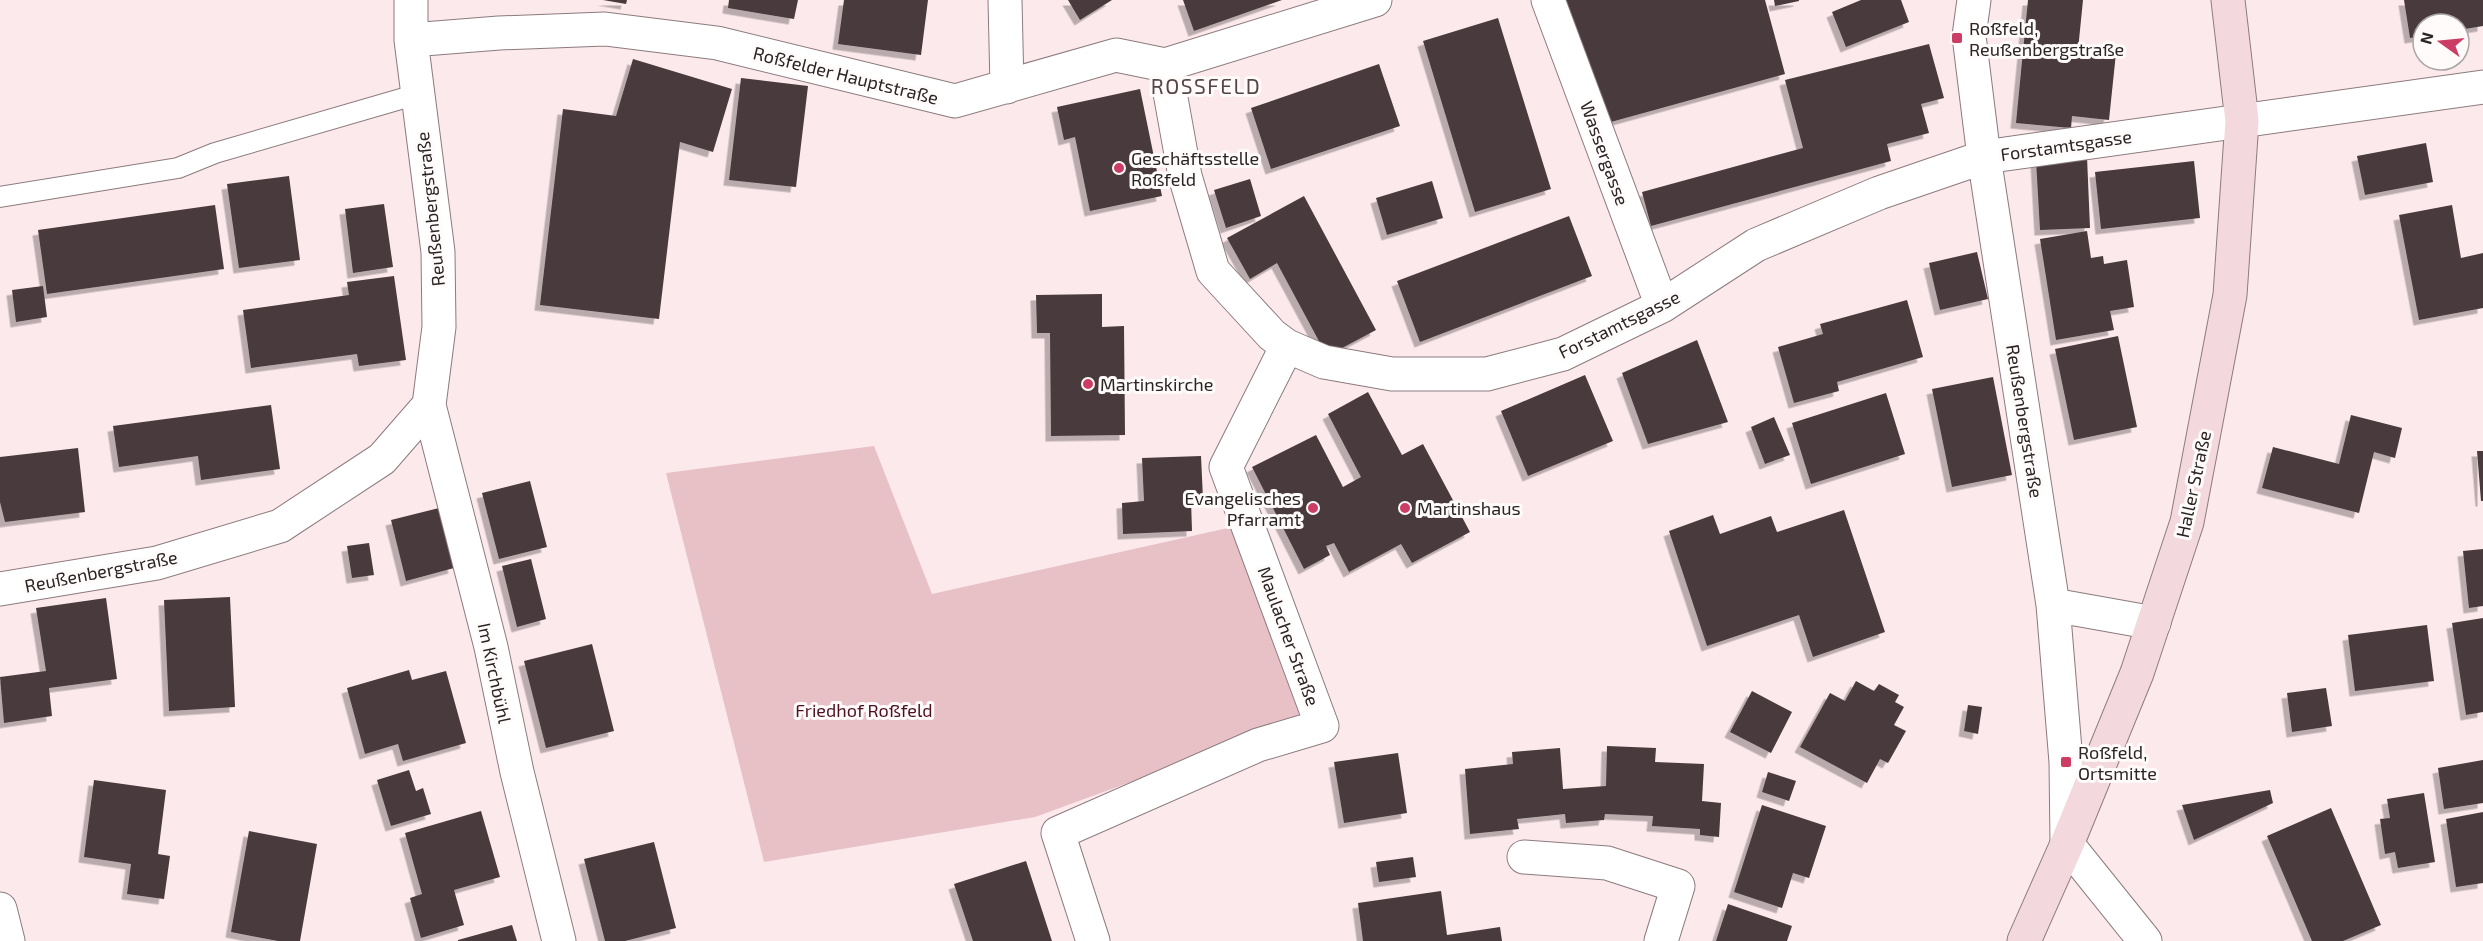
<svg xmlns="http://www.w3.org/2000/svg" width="2483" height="941" viewBox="0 0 2483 941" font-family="'Exo 2',sans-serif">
<defs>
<filter id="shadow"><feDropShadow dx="-5.5" dy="5.5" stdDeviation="0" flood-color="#0004"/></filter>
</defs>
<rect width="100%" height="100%" fill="#fce9ec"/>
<path fill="#e8c1c7" d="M874,446L932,594L1237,526L1306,718L1035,817L764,862L666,473Z"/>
<path fill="#483a3c" filter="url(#shadow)" d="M603,0H627L626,4Z
M729,0H798L794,19L728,8Z
M844,0H928L921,55L838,44Z
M1068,0H1112L1080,20Z
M1183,0H1282L1194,31Z
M1566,0H1765L1785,74L1600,125Z
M1774,0H1799V1L1775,6Z
M1861,0H1901L1909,22L1846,47L1832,12Z
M2028,0H2083L2078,50L2116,53L2109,120L2072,116L2071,128L2016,123Z
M2404,0H2483V26L2459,30V24H2423V36L2410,38Z
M1498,18L1551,189L1475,212L1423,41Z
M1929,44L1944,98L1921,104L1929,133L1887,144L1891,161L1651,226L1642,192L1803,148L1785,80Z
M633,59L732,89L713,152L680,142L659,319L540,305L563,109L616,116Z
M1379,64L1400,126L1271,169L1251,108Z
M741,78L808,86L796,187L729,180Z
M1140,89L1162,196L1090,211L1075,137L1064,140L1057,107Z
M2426,143L2433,182L2365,195L2357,156Z
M2087,157L2090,228L2040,230L2036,160Z
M2194,161L2200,218L2101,229L2095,172Z
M289,176L300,260L239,268L227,184Z
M1250,179L1261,216L1226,228L1214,190Z
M1432,181L1443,218L1387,235L1376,198Z
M1304,196L1376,330L1327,356L1277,263L1250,279L1227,238Z
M384,204L393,267L353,273L345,209Z
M215,205L224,269L47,294L38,230Z
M2452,205L2461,258L2483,253V308L2419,320L2399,215Z
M1569,216L1592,276L1420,342L1397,281Z
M2087,231L2091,258L2103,256L2104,264L2127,260L2134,307L2110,311L2114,330L2056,340L2040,239Z
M1977,252L1988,299L1940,310L1929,263Z
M394,276L406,360L359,366L357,354L251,368L243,310L349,295L347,282Z
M43,286L47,317L16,322L12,290Z
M1102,294V327L1124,326L1125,435L1051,436L1050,333H1037L1036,295Z
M1907,300L1923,357L1837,382L1839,391L1794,403L1778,347L1823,334L1820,324Z
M2118,336L2137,427L2074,440L2055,349Z
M1697,340L1728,422L1648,444L1622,373Z
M1585,375L1613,441L1528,476L1501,411Z
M1993,377L2012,475L1952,487L1932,389Z
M1368,392L1402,455L1423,444L1470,532L1412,563L1401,544L1349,572L1334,543L1326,546L1330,555L1304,569L1252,467L1316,435L1343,487L1361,477L1328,414Z
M1886,393L1905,454L1811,484L1792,423Z
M271,405L280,469L201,480L198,456L119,467L113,426Z
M2351,415L2402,428L2395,458L2374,452L2359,513L2262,488L2273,447L2339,464Z
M1774,417L1790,455L1765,464L1751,427Z
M78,448L85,512L5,522L0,502V457Z
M2477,451H2483V501H2481Z
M1201,456L1203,499L1191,500L1192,531L1123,534L1122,503L1144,501L1142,458Z
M530,481L547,547L499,559L482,493Z
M439,508L454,568L406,581L391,520Z
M1844,510L1885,632L1813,657L1799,615L1707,646L1669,531L1713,515L1720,534L1771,516L1777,532Z
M369,543L374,575L352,578L347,546Z
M2483,549V606L2469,608L2463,551Z
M531,559L546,619L517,627L502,566Z
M230,597L235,707L169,711L164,600Z
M106,598L117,679L49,688L52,716L4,723L0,677L46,671L36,608Z
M2483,618V712L2466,715L2452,623Z
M2427,625L2434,681L2355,691L2348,635Z
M592,644L614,731L546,748L524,661Z
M409,670L412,680L446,671L466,743L403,761L398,744L365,754L347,688Z
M1856,681L1874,691L1879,684L1899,695L1895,702L1904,707L1894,725L1906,731L1888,763L1880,759L1867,783L1800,747L1830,693L1845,701Z
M2326,688L2332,726L2292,732L2287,693Z
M1752,691L1792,712L1771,753L1730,732Z
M1968,705L1982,707L1978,734L1964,731Z
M1607,746L1656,748L1655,762L1704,764L1702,801L1721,803L1719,837L1700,835V829L1652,826L1653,816L1605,814L1604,820L1566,823L1565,814L1517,819L1519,829L1470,834L1465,769L1513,764L1512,752L1560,748L1563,789L1606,786Z
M1398,753L1407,813L1344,823L1334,762Z
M2483,760V803L2444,809L2438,768Z
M409,770L416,791L423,788L431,814L391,826L377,780Z
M1768,772L1796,781L1789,801L1762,792Z
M94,780L166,790L158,854L170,856L164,899L127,894L131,864L84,857Z
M2270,790L2273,803L2194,840L2182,805Z
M2424,793L2435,862L2398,868L2395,852L2385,854L2380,819L2390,818L2387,799Z
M1762,805L1826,826L1809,878L1793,873L1782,908L1734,892Z
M2331,808L2381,925L2343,941H2312L2267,836Z
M481,811L500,877L454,890L464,925L421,938L410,898L422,894L405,833Z
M2483,812V883L2456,887L2446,819Z
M249,831L317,844L300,941H278L231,932Z
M654,842L676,928L625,941H605L584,859Z
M1413,857L1416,877L1379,882L1376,862Z
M1026,861L1052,941H973L954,884Z
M1441,891L1447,935L1500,927L1502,941H1363L1358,903Z
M1728,904L1792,926L1787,941H1716Z
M512,925L517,941H458V940Z"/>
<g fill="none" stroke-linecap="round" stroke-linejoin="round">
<defs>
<path id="lane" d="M0,197L178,168L215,153L418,94"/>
<path id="street" d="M1005,0L1007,87
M1548,0L1662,306
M1974,0L1969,36L1984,157L2053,605L2066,762L2067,844L2145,941
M411,40L499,33L605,29L717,43L955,101L1116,55L1165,65L1375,0
M1165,65L1185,176L1213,271L1272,335L1287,346L1324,362L1392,374H1487L1563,354L1662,306L1756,245L1879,193L1984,157L2483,87
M429,405L491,647L517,772L559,941
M0,589L157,563L280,526L382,459L429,405L439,327L438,252L411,40V0
M2053,605L2154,623
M1524,857L1607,863L1678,886L1661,941
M0,909L8,941
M1093,941L1058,833L1258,745L1322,726L1226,467L1287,346"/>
<path id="secondary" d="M2024,941L2067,844L2137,673L2187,522L2230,295L2242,121L2228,0"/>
</defs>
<use href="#lane" stroke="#8c7b7e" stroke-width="22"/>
<use href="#street" stroke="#8c7b7e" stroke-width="35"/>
<use href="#secondary" stroke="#8c7b7e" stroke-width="35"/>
<use href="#lane" stroke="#fff" stroke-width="20"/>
<use href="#street" stroke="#fff" stroke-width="33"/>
<use href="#secondary" stroke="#f3d9de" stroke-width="33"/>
</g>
<g fill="#cb3d65" stroke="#fffbfb" stroke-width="2">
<rect x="1951" y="32" width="12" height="12" rx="3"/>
<circle cx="1119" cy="168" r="6"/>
<circle cx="1088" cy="384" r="6"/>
<circle cx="1313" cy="508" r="6"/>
<circle cx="1405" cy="508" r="6"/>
<rect x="2060" y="756" width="12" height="12" rx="3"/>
</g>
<g text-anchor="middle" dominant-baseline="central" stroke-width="6" stroke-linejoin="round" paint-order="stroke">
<g font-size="18" fill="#2a2425" stroke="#fffbfb" text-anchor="start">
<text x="1969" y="28">Roßfeld,<tspan x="1969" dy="21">Reußenbergstraße</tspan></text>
<text x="1131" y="158">Geschäftsstelle<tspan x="1131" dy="21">Roßfeld</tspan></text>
<text x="1100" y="384">Martinskirche</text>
<text x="1301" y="498" text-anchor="end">Evangelisches<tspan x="1301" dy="21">Pfarramt</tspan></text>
<text x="1417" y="508">Martinshaus</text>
<text x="2078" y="752">Roßfeld,<tspan x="2078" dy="21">Ortsmitte</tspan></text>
</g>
<g font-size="18" fill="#2a2425" stroke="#fffbfb">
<text transform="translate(846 75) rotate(14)">Roßfelder Hauptstraße</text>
<text transform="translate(2066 145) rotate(-8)">Forstamtsgasse</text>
<text transform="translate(1605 153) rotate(70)">Wassergasse</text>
<text transform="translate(430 209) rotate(-96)">Reußenbergstraße</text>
<text transform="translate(1619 324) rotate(-26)">Forstamtsgasse</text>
<text transform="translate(2025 421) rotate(81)">Reußenbergstraße</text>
<text transform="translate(2193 484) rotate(-78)">Haller Straße</text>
<text transform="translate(101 571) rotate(-11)">Reußenbergstraße</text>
<text transform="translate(1289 636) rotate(70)">Maulacher Straße</text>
<text transform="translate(495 673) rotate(78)">Im Kirchbühl</text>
</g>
<g font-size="18" fill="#4e0f22" stroke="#fffbfb">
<text x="864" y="710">Friedhof Roßfeld</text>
</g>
<g font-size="21" letter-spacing="1.5" fill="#554648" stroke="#fffbfb">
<text x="1206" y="85">ROSSFELD</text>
</g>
</g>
<g transform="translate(2441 42) rotate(285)"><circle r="28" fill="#fffbfb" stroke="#aaa5a5" stroke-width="1.5"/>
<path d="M0-4.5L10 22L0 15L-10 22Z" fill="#cb3d65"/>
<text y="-9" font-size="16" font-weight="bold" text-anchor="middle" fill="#2a2425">N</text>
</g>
</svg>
